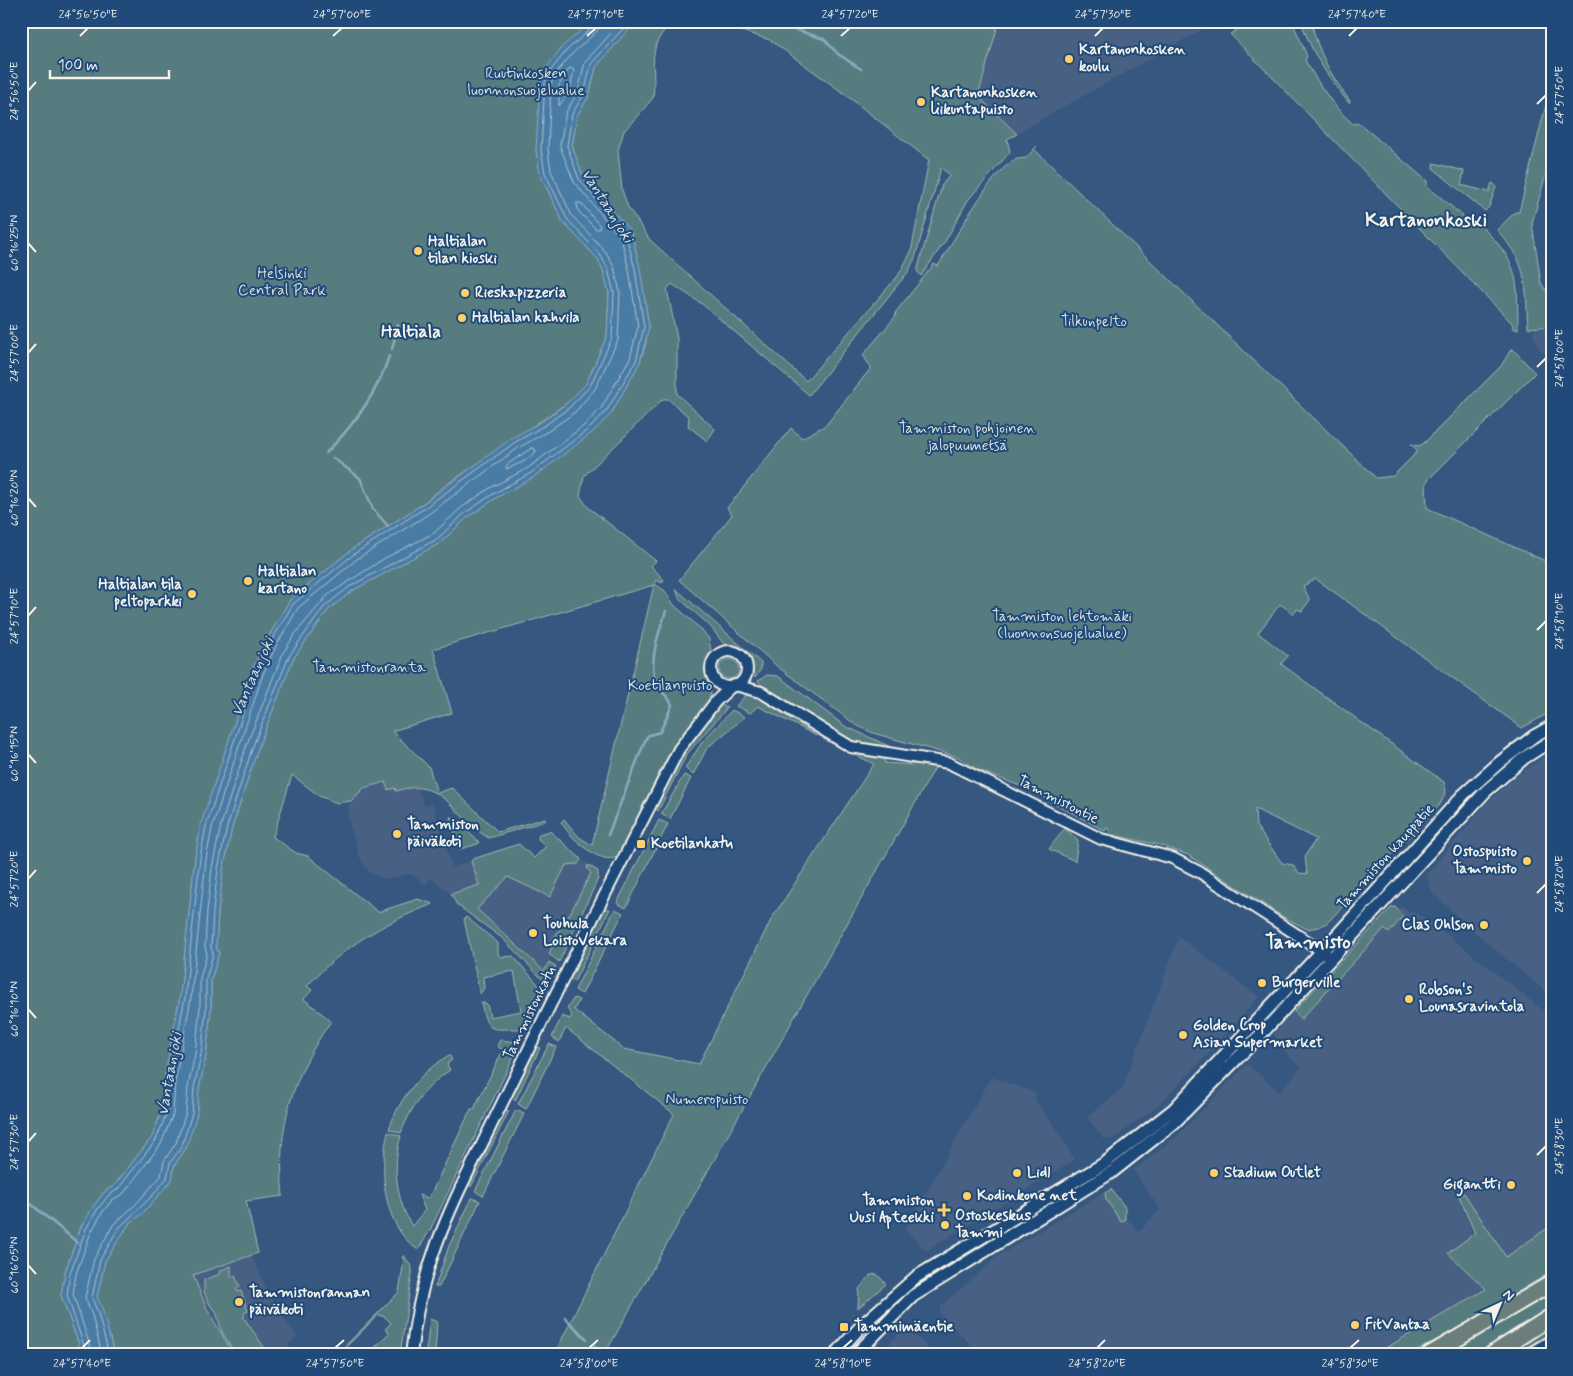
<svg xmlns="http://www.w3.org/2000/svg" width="1573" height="1376" viewBox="0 0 1573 1376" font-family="Mynerve,sans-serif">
<rect width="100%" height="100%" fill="#36577f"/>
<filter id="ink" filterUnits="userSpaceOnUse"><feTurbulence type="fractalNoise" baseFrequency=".02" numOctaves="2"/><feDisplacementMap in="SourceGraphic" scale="10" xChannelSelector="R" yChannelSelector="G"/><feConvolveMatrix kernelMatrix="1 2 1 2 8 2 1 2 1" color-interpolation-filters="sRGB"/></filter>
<g filter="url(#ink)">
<path fill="#466083" d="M999,21H1215L1216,22L1007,139L974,108Z
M1552,326V362L1538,347L1533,333L1534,329Z
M1552,751V997L1468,927L1432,892L1426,875L1486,804L1514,778Z
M386,782L388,790L395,788L397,791L410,787L417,788L425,806L433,804L452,867L471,861L479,885L451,894L431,878L426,885L411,874L386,879L375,876L367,870L359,856L349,822L348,807L358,792Z
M571,852L591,866L592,874L544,971L476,909L508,877L550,897Z
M1401,907L1426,918L1552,1017V1246L1487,1288L1374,1355H973L976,1350L940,1314V1307L998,1256L1105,1191L1138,1232L1160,1210L1133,1170L1176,1137L1245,1066L1249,1065L1279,1092L1301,1068L1278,1045L1274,1033L1387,912Z
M1179,937L1259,997L1200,1063L1156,1107L1114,1139H1103L1087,1117L1122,1089Z
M991,1077L1037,1093L1035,1098L1037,1103L1057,1129L1075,1160L926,1251L905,1230Z
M252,1255L269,1295L297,1337L288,1344L297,1355H234L208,1311L193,1275Z
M899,1333L914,1334L936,1355H880Z"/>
<path fill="#577b80" stroke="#a6b6b4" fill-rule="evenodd" d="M21,21H618L537,146L536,150L540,174L563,222L598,259L603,270L609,293L607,336L586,384L567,403L443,487L421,505L351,550L290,600L266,641L252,670L201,825L195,858L180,996L164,1080L162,1110L152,1137L114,1186L105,1191L93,1207L81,1227L65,1272L61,1295L83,1355H21Z
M636,21H999L978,96L1017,134L1007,139L1010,152L968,200L946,240L921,276L917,271L942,185L950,175L941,168L915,258L908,272L809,395L702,304L672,284L667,289L677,338V394L715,429L707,441L688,426L689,417L668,399H663L584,476L580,496L588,507L656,561L651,566L664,580L662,583L656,580L655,584L665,591L674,605L702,630L709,639L711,652L707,667L711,692L707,705L680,737L617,857C599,866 569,836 561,822L564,819L579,837L592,845L654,585L433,649L452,713L392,731L429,767L437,793L452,788L498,832L545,818V821L489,838C455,820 444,775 396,791L395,788L388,790L385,782L364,788L351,801L337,803L319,796L292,775L273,837L296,853L308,856L378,912L418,899L433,904C382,924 345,945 307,986L312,990L304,999L331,1021C292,1077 276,1127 283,1196L246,1201L258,1253L193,1275L208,1311L234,1355H114L109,1334L97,1297L105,1261L129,1224L142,1214L172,1180L174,1166L186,1148L206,1056L211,1009V980L219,953L216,947L218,912L223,870L232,828L258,748L293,659L328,610L352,591L440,543L468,517L593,432L611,414L640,362L646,343L647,315L637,256L631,232L583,176L572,146L577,116L589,96L596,67ZM700,23L729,27L770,40L842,92L929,160L911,252L898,276L806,381L650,240L628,207L622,190L618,150L624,131L653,98C657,69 645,47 670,25L681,26Z
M1253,21H1292L1307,56L1305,60C1319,84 1332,106 1353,124L1359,123L1427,181V186L1464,217C1474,218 1480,225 1487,232C1521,266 1517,283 1518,329H1513L1512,323L1230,34Z
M1301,21H1311C1318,52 1331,76 1350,101L1349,103C1328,78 1311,52 1301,21Z
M1552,81V153L1532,223L1541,283L1552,299V326L1528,328C1525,282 1529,266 1497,230L1515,212H1519Z
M1037,146L1034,149L1376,478L1393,476L1418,451L1411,444L1419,446L1423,444L1501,366L1512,348L1535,373L1426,482L1427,508L1552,564V711L1522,728L1316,579L1303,586L1310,600L1302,611L1297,609L1294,614L1280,604L1258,633L1288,656L1281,664L1444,782L1446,791L1441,803L1328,922L1319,927L1307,929L1282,916L1188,855L1160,845L1108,834L1109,829L1106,828L1105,831L1028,789L978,770L958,757L873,733L856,725L778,667L679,580L732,515L727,508L791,428L802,438L826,425L871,368L863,355L896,316L895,313L934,264L938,266C954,241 990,172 1015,160C1018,158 1022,159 1026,158ZM1255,809L1316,839L1305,856L1307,874L1299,873L1293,865L1282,863L1256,826Z
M1434,163L1464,171L1461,185L1489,192L1492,183L1494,184L1496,187L1489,207L1485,211L1433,168Z
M676,589L761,663V669L755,678L744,654L723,643L710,626L679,598Z
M719 669a10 10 0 1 1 20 0a10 10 0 1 1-20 0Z
M767,675L778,676L845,726L893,748L848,740L765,688L758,681Z
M746,695L761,699L817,736L758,706L750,713L736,706Z
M719,704L727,708L687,754L658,811L654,806L680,754Z
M732,710L745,717L707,748L693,775L685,768L703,741Z
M825,735L882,756L885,758V763L913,765L917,762L932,765L936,763L968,775L971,778L936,766L607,1350L612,1355H554L674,1114L566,1028L559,1042L552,1037L562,1016L570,1019L572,1015L567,1009L574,998L579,1000L574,1010L624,1049L699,1064L772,918L874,764L823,739Z
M684,775L691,778L670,819L661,814Z
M451,816L479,842L478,844L460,849L450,819Z
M659,820L668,824L626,908L617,903Z
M1065,828L1078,841L1075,861L1049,849Z
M550,831L581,859L578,864L566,865L550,897L508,877L477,909L544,971L549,962L556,966L547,984L502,938L457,905L451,894L479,885L471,861L473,859L519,844L534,858L546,846L538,839L539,834Z
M588,865L598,871V879L559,962L549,954L552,947L549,944L566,921L591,873L587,868Z
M1392,907H1395L1403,916L1389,933L1384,929L1301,1019L1294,1011Z
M604,909H610L574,982L569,980Z
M615,909L623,913L582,994L575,990Z
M466,917L498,943V954L502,957L513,956L544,991L530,1020L523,1029C490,1028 488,1036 481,1002L487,1004L490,1017L521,1011L514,971L483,977L484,988L480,994L464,919Z
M500,1040L518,1042L515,1054L430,1230L418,1250C382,1225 379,1170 388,1132L401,1136C392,1165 396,1200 412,1226L425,1210L419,1195L429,1198L471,1109H474L503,1050L497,1046Z
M549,1044L556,1047L526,1109L518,1104Z
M535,1046L540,1048L515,1101L511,1095Z
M449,1055L452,1060L447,1064L450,1070C427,1085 411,1106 401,1133L389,1129C400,1097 421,1072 449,1055Z
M504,1109L509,1111L471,1187L467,1182Z
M516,1110L524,1114L483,1196L475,1191Z
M1111,1189L1125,1207V1220L1121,1222L1106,1199L1105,1193Z
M1464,1193L1506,1257L1552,1225V1271L1472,1321L1409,1355H1374L1486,1289L1448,1253L1475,1233L1459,1196Z
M472,1198L480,1201L439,1287H435L449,1246Z
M404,1255L412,1268V1274L400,1355H367L389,1333L385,1329L391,1323L385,1317L378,1315L341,1352L343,1355H336L399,1292L404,1260L402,1257Z
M231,1266V1277L235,1276L240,1287L236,1289L238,1292L241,1291L248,1311L244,1313V1318L266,1350L261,1355H236L222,1332L216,1311L210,1305L204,1292V1280L220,1274L219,1271Z
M877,1274L886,1284L858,1308L859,1289L871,1275Z
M1552,1290V1309L1480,1355H1440Z
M430,1319L437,1322L435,1355H428L426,1351Z
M1552,1325V1332L1516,1355H1506Z"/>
<path fill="#487ba5" stroke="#8daac0" d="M592,21H636L596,67L589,96L577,116L572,146L583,176L631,232L640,268L649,327L640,362L611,414L593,432L534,477L496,498L468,517L440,543L352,591L328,610L293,659L258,748L232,828L223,870L218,912L216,947L219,953L211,980V1009L206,1056L199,1089L197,1114L186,1148L174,1166L172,1180L142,1214L129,1224L105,1261L97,1297L103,1311L114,1355H83L61,1295L65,1272L81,1227L93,1207L105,1191L114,1186L152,1137L162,1110L164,1080L180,996L195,858L201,824L252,670L266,641L290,600L351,550L421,505L512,438L544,420L567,403L586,384L607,336L609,293L603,270L598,259L563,222L540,174L536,150L540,81L547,67L563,46Z"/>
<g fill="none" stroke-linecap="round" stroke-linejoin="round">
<path stroke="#afc2cd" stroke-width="1" d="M570,68L574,70L570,90L559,106V86Z
M577,203H581L600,226L599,229H596L579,212Z
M532,448L535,449L536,452L523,462L506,469L507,465Z
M87,1355L67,1295L70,1273L86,1229L97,1210L108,1196L118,1189L156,1140L167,1112L169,1081L185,997L200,858L206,826L257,672L270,643L293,604L354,554L423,509L514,443L547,424L570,407L590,386L612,338L614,293L608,269L601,256L567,219L545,173L541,150L545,82L551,70L567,50L593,27L594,21
M93,1355L73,1294L76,1274L91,1232L102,1213L112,1200L123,1194L161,1144L173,1114L175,1082L191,998L206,859L212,828L263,674L276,646L298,608L357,559L427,515L518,448L550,430L575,412L595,389L618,340L620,292L614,267L606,252L572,216L551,171L548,149L551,84L556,73L572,54L598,30L600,21
M102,1355L92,1315L85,1298L94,1259L113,1225L135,1205L161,1176L164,1161L176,1143L186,1112L188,1087L195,1054L200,1008V978L207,954L205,947L207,911L212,868L221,825L247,744L283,653L295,634L328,595L385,558L434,533L461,508L490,488L528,468L586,424L602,407L630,358L638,327L629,270L621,238L574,182L560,146L566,112L578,92L585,62L622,21
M109,1355L98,1313L92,1298L100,1260L118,1229L153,1195L167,1178L170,1163L182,1146L192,1113L194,1088L201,1055L206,1009V979L213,954L211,947L213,911L218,869L227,827L253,746L289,656L324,607L349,587L437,539L465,513L493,494L531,473L590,428L607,410L636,361L644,327L635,269L626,235L579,179L567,146L572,114L584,94L591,64L630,21"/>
<path stroke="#8daac0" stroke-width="2.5" d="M769,21L824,39L838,54L861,69
M392,349L398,325
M326,453C354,425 377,394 389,356
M333,458L360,478L373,509L388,526
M608,835L646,738L649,735L660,732L672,705C669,696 660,692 656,683C648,662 659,631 666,611
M21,1197L23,1199
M31,1204L78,1243
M565,1318L587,1339
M594,1345L602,1355"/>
<defs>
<path id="tertiary" d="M711 669a18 18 0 1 1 36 0a18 18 0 1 1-36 0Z
M735,685L761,692L851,747L949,763L1101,839L1172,858L1201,873L1313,945L1328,956
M411,1355C418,1291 433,1247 460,1189L593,918L679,749L716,701L732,686
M1527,1355L1552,1340"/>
<path id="secondary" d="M835,1355L863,1324L916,1277L1105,1163L1174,1109L1338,934L1463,795L1500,762L1534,736L1552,726
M855,1355L913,1296L1112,1172L1174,1123L1265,1030L1486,791L1524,758L1552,740"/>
<path id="motorway" d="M1429,1355L1552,1283
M1491,1355L1552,1316"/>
</defs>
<use href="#tertiary" stroke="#f4f1e8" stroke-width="14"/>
<use href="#secondary" stroke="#f4f1e8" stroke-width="15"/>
<use href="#motorway" stroke="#f4f1e8" stroke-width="19"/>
<use href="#tertiary" stroke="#1f4a7a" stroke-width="10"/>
<use href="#secondary" stroke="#1f4a7a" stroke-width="11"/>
<use href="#motorway" stroke="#6b7f7c" stroke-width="15"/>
</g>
</g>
<path fill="none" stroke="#f4f1e8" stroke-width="2" d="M80,36L88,28M333,36L342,28M587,36L596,28M841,36L850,28M1095,36L1103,28M1349,36L1357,28M28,91L36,82M1537,104L1546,95M28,243L36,252M28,353L36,344M1537,367L1546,358M28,498L36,507M28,616L36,607M1537,630L1546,621M28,754L36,763M28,879L36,870M1537,893L1546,884M28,1009L36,1018M28,1142L36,1133M1537,1155L1546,1146M28,1265L36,1274M82,1348L90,1340M335,1348L344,1340M589,1348L598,1340M843,1348L852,1340M1097,1348L1105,1340M1350,1348L1359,1340"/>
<g fill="#ffd166" stroke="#1f4a7a" stroke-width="2">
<circle cx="1069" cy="59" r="5"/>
<circle cx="921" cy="102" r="5"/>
<circle cx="418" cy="251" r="5"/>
<circle cx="465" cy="293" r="5"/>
<circle cx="462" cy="318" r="5"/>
<circle cx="248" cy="581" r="5"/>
<circle cx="192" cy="594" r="5"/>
<circle cx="397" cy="834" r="5"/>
<rect x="636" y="839" width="10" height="10" rx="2.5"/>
<circle cx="1527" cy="861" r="5"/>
<circle cx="1484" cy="925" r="5"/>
<circle cx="533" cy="933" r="5"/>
<circle cx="1262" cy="983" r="5"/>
<circle cx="1409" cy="999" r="5"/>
<circle cx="1183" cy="1035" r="5"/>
<circle cx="1017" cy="1173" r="5"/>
<circle cx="1214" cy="1173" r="5"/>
<circle cx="1511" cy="1185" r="5"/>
<circle cx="967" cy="1196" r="5"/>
<path d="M941.5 1202.5h5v5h5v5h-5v5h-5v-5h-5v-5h5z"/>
<circle cx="945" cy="1225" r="5"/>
<circle cx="239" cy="1302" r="5"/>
<circle cx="1355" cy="1325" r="5"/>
<rect x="839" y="1322" width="10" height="10" rx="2.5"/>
</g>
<g text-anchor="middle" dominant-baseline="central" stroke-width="4" stroke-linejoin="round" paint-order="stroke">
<g font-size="15" font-weight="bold" fill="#f4f1e8" stroke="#1f4a7a" text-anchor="start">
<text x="1079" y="50">Kartanonkosken<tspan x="1079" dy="17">koulu</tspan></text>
<text x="931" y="93">Kartanonkosken<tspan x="931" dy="17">liikuntapuisto</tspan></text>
<text x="428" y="242">Haltialan<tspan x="428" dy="17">tilan kioski</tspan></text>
<text x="475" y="293">Rieskapizzeria</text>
<text x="472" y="318">Haltialan kahvila</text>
<text x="258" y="572">Haltialan<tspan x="258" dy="17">kartano</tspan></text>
<text x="182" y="585" text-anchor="end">Haltialan tila<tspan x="182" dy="17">peltoparkki</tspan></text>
<text x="407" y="825">Tammiston<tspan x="407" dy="17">päiväkoti</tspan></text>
<text x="651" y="844">Koetilankatu</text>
<text x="1517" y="852" text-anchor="end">Ostospuisto<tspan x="1517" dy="17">Tammisto</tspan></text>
<text x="543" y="924">Touhula<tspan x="543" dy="17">LoistoVekara</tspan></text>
<text x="1474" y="925" text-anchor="end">Clas Ohlson</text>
<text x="1272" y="983">Burgerville</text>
<text x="1419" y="990">Robson's<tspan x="1419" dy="17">Lounasravintola</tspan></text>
<text x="1193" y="1026">Golden Crop<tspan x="1193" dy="17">Asian Supermarket</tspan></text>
<text x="1027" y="1173">Lidl</text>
<text x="1224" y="1173">Stadium Outlet</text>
<text x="1501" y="1185" text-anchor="end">Gigantti</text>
<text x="977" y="1196">Kodinkone net</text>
<text x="934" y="1201" text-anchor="end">Tammiston<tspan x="934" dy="17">Uusi Apteekki</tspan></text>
<text x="955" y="1216">Ostoskeskus<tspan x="955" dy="17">Tammi</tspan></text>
<text x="249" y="1293">Tammistonrannan<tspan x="249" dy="17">päiväkoti</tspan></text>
<text x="1365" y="1325">FitVantaa</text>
<text x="854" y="1327">Tammimäentie</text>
</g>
<g font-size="15" fill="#dcdfd8" stroke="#1f4a7a">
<text x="526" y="74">Ruutinkosken<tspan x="526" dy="17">luonnonsuojelualue</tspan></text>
<text x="282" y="274">Helsinki<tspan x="282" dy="17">Central Park</tspan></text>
<text x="1094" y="322">Tilkunpelto</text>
<text x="967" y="429">Tammiston pohjoinen<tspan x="967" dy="17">jalopuumetsä</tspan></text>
<text x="1062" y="617">Tammiston lehtomäki<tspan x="1062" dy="17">(luonnonsuojelualue)</tspan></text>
<text x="369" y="668">Tammistonranta</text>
<text x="670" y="686">Koetilanpuisto</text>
<text x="707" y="1100">Numeropuisto</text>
</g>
<g font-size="15" fill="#f4f1e8" stroke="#1f4a7a">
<text transform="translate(1058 800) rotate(27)">Tammistontie</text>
<text transform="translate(1386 857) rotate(-48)">Tammiston kauppatie</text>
<text transform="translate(530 1013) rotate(-64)">Tammistonkatu</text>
</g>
<g font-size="16" font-style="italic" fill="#dadfde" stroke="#1f4a7a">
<text transform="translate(607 206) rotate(58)">Vantaanjoki</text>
<text transform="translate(253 677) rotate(-66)">Vantaanjoki</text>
<text transform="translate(170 1074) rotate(-80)">Vantaanjoki</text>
</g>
<g font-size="18" font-weight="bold" fill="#f4f1e8" stroke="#1f4a7a">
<text x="411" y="332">Haltiala</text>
</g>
<g font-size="20" font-weight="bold" fill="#f4f1e8" stroke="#1f4a7a">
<text x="1426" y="220">Kartanonkoski</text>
<text x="1308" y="942">Tammisto</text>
</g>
</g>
<rect width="1573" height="1376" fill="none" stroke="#1f4a7a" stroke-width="55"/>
<g transform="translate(1500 1304) rotate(44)" stroke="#1f4a7a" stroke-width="4" paint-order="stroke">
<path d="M0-4L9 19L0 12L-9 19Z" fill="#f4f1e8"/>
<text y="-8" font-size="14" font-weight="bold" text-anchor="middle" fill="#f4f1e8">N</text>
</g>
<path d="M50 70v8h119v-8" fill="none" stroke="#f4f1e8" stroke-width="2.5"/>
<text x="58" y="70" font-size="15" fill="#f4f1e8" stroke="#1f4a7a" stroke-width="4" paint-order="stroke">100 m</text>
<rect x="28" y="28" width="1518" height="1320" fill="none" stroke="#f4f1e8" stroke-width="2"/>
<g font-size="12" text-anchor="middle" fill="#f4f1e8">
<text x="88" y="18">24°56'50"E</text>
<text x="342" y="18">24°57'00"E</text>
<text x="596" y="18">24°57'10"E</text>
<text x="850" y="18">24°57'20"E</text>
<text x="1103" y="18">24°57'30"E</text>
<text x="1357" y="18">24°57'40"E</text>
<text transform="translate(14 91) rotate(-90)" y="4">24°56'50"E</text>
<text transform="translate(1559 95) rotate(-90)" y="4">24°57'50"E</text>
<text transform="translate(14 243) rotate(-90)" y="4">60°16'25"N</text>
<text transform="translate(14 353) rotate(-90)" y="4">24°57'00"E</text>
<text transform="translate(1559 358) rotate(-90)" y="4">24°58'00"E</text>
<text transform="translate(14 498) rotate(-90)" y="4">60°16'20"N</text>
<text transform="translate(14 616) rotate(-90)" y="4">24°57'10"E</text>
<text transform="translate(1559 621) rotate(-90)" y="4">24°58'10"E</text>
<text transform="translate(14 754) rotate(-90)" y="4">60°16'15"N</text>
<text transform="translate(14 879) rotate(-90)" y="4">24°57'20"E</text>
<text transform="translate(1559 884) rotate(-90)" y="4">24°58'20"E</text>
<text transform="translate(14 1009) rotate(-90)" y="4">60°16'10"N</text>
<text transform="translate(14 1142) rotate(-90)" y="4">24°57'30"E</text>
<text transform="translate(1559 1146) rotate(-90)" y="4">24°58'30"E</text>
<text transform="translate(14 1265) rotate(-90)" y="4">60°16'05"N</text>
<text x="82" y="1367">24°57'40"E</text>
<text x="335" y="1367">24°57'50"E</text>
<text x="589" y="1367">24°58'00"E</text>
<text x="843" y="1367">24°58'10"E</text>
<text x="1097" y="1367">24°58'20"E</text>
<text x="1350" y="1367">24°58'30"E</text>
</g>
</svg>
